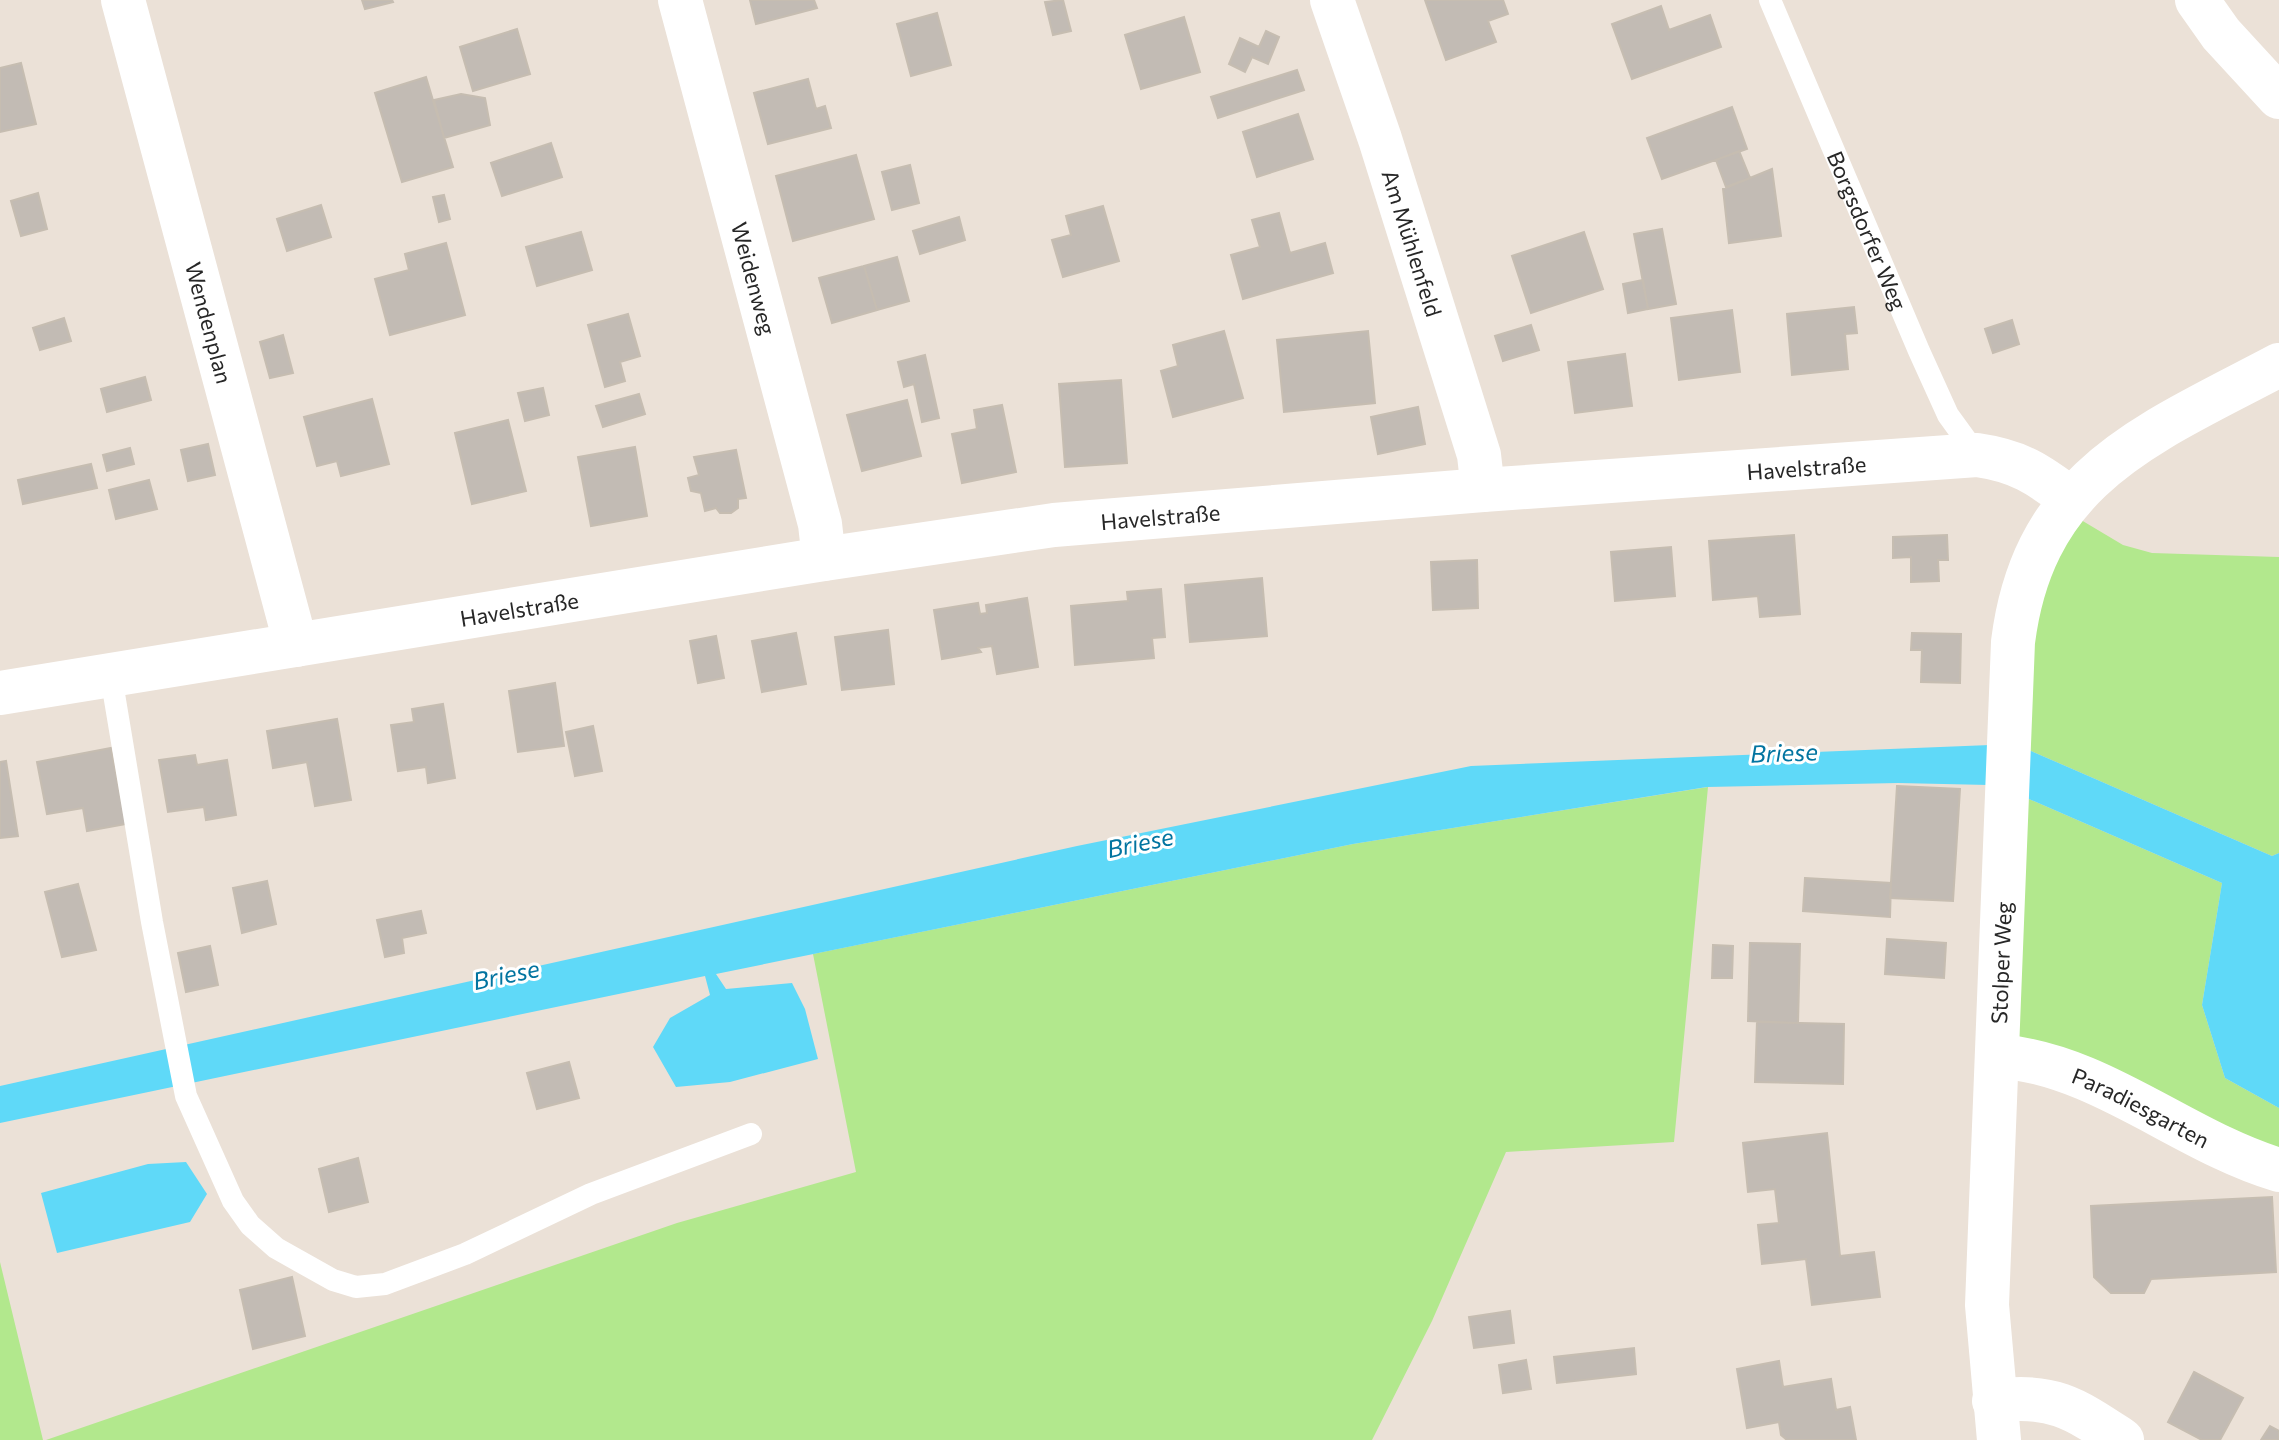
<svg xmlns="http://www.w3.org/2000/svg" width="2279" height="1440" viewBox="0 0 2279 1440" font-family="Commissioner,sans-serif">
<rect width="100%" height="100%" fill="#ebe1d7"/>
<path fill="#b2e88d" d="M2071,514L2123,545L2152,553L2279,557V853L2272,856L2015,744L2020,644Z
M1708,787L1674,1142L1506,1152L1432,1321L1372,1440H46L677,1223L856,1172L813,954L1353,844Z
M2013,792L2222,883L2202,1005L2225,1078L2279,1108V1154L2007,1053Z
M0,1262L43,1440H0Z"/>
<path fill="#5fd9f8" d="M2015,744L2272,856L2279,853V1108L2225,1078L2202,1005L2222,883L2013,792L1989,785L1898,783L1707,787L1353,844L716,974L726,989L792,983L805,1009L818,1059L730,1082L676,1087L653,1047L670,1018L710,995L705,976L0,1123V1086L1077,846L1471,766Z
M186,1162L207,1194L190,1222L57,1253L41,1193L148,1164Z"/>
<path fill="#c2bbb4" stroke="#c6bdb1" stroke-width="2" d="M362,0H392L393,2L365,9Z
M750,0H814L817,8L756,24Z
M1063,0L1071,31L1053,35L1045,2Z
M1425,0H1503L1508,14L1488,21L1496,42L1446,60Z
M1661,6L1669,30L1710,15L1721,47L1632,79L1612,24Z
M937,13L951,65L911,76L897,24Z
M1184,17L1200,72L1141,89L1125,35Z
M517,29L530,74L473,91L460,47Z
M1266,31L1279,37L1268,64L1252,57L1245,72L1229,64L1240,38L1259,47Z
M21,63L36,124L0,132V68Z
M1297,70L1304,90L1218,118L1211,97Z
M426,77L453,167L402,182L375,93Z
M808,79L816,109L825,106L831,128L768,144L754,93Z
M461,94L485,98L490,125L444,138L434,100Z
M1732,107L1747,149L1662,179L1647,138Z
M1298,114L1313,159L1257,177L1243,132Z
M551,143L562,177L502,196L491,163Z
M1739,151L1750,178L1726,187L1716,160Z
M856,155L874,219L793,241L776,176Z
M910,165L919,203L892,210L882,172Z
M1772,169L1781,236L1729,243L1723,189Z
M38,193L47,229L21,236L11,201Z
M444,195L450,219L439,222L433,197Z
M321,205L331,237L287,251L277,219Z
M1103,206L1119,261L1063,277L1052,240L1071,235L1066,216Z
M1279,213L1290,253L1325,243L1333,273L1243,299L1231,255L1260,247L1252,220Z
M959,217L965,240L920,254L913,231Z
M1662,229L1676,304L1648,309L1634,234Z
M581,232L592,270L537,286L526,247Z
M1584,232L1603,289L1531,313L1512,256Z
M446,243L465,315L390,335L375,279L409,270L405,254Z
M897,257L909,301L877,310L864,266Z
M864,266L877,310L832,323L819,278Z
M1643,280L1648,309L1628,313L1623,284Z
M1854,307L1857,333L1845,334L1848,369L1792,375L1787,314Z
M1732,310L1740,372L1679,380L1671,318Z
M628,314L640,356L620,362L625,381L605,387L588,325Z
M64,318L71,341L40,350L33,328Z
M2012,320L2019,344L1993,353L1985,329Z
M1531,325L1539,350L1503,361L1495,336Z
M1224,331L1243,398L1173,417L1161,371L1178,366L1173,345Z
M1368,331L1375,403L1284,412L1277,340Z
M283,335L293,373L270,378L260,342Z
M1625,354L1632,406L1575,413L1568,362Z
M925,355L939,418L922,422L914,384L904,387L898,362Z
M145,377L151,400L107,412L101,389Z
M1121,380L1127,463L1065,467L1059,384Z
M543,388L549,415L525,421L518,393Z
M639,394L645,414L603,427L596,406Z
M372,399L389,464L341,476L337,461L317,466L304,417Z
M907,400L921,456L862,471L847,415Z
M1002,405L1016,472L962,483L952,434L977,429L974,410Z
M1418,407L1425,444L1378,454L1371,417Z
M508,420L526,491L472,504L455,433Z
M208,444L215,475L188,481L181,450Z
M635,447L647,516L591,526L578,457Z
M130,448L134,464L107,471L103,455Z
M736,450L746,498L738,499V508L731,513H720L716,508L705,511L701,493L691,491L688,478L699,475L694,457Z
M91,464L97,488L23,504L18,480Z
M149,480L157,509L116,519L109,490Z
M1794,535L1800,614L1760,617L1758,596L1713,600L1709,541Z
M1947,535L1948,560H1938L1939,581L1911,582V557L1893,558V537Z
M1671,547L1675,596L1615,601L1611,552Z
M1477,560L1478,608L1433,610L1431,562Z
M1262,578L1267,636L1190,642L1185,585Z
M1161,589L1165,637L1152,638L1154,658L1075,665L1071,606L1128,601L1127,592Z
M1027,598L1038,667L997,674L992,646L978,648L981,652L942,659L934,610L978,603L980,614L987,613L986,605Z
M888,630L894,684L842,690L835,637Z
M796,633L806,684L762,692L752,641Z
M1912,633L1961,634L1960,683L1921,682L1922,650H1911Z
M716,636L724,678L698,683L690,641Z
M555,683L564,746L518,752L509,691Z
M443,704L455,778L428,783L426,767L398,771L391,725L414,722L412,709Z
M337,719L351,800L315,806L307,762L273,768L267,731Z
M593,726L602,771L575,776L566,732Z
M111,748L126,824L87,831L83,808L47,814L37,762Z
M195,755L197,765L227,760L236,815L206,820L204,807L168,812L159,760Z
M6,761L18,836L0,838V762Z
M1897,786L1960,789L1953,901L1890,898Z
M1805,878L1891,883L1890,917L1803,911Z
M267,881L276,924L242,933L233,888Z
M78,884L96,950L62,957L45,892Z
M421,911L426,933L402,938L404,953L385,957L377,920Z
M1887,939L1946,943L1944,978L1885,974Z
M1750,943L1800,944L1798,1023L1748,1021Z
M1713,945L1733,946L1732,978H1712Z
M210,946L218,985L186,992L178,953Z
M1757,1022L1844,1024L1843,1084L1755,1082Z
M569,1062L579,1098L537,1109L527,1073Z
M1827,1133L1840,1256L1874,1252L1880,1297L1812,1305L1806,1259L1762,1264L1758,1225L1779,1223L1775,1189L1748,1192L1743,1143Z
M358,1158L368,1202L329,1212L319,1169Z
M2272,1197L2276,1272L2151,1279L2144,1293H2111L2094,1277L2091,1206Z
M292,1277L305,1336L253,1349L240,1290Z
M1510,1311L1514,1343L1474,1348L1469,1317Z
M1634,1348L1636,1374L1557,1383L1554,1357Z
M1526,1360L1531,1389L1503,1393L1499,1365Z
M1779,1361L1783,1387L1831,1379L1836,1410L1850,1407L1856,1440H1787L1781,1435L1779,1422L1747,1428L1737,1369Z
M2194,1372L2243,1398L2220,1440H2202L2168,1422Z
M2270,1426L2279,1431V1440H2261Z"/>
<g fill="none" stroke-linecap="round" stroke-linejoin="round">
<g stroke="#fff" stroke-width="22">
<path id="s1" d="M1770,0L1919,351L1948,415L1977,455"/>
<path d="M111,676L152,922L186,1096L233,1201L250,1225L276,1248L333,1280L356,1287L385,1284L465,1254L591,1194L751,1134"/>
</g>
<g stroke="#fff" stroke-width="44">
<path id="s2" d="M123,0L296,645"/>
<path id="s3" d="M680,0L820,524L824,559"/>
<path id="s4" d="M1332,0L1380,139L1479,455L1483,490"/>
<path d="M2197,0L2221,34L2279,97"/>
<path id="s5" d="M0,693L824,559L1054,525L1483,490L1977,455C2019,461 2038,474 2071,499"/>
<path id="s6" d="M1999,1056C2102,1065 2182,1141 2279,1170"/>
<path d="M1994,1401C2053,1393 2075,1409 2122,1440"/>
<path id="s7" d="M1999,1440L1987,1305L2013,642C2034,476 2147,435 2279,365"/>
</g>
</g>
<g text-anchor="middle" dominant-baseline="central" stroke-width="6" stroke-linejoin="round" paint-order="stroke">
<g font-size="22" fill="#272727" stroke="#fff">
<text stroke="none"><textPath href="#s1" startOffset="250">Borgsdorfer Weg</textPath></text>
<text stroke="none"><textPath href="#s4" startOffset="256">Am Mühlenfeld</textPath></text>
<text stroke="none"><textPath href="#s3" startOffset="288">Weidenweg</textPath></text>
<text stroke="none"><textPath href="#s2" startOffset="334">Wendenplan</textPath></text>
<text stroke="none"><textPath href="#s5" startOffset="1822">Havelstraße</textPath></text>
<text stroke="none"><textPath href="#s5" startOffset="1174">Havelstraße</textPath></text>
<text stroke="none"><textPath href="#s5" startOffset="526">Havelstraße</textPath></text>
<text stroke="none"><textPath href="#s7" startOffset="478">Stolper Weg</textPath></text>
<text stroke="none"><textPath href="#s6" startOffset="152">Paradiesgarten</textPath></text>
</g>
<g font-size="24" font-style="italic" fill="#0274a0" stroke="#fff">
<text transform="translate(1784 752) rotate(-2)">Briese</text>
<text transform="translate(1140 842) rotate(-12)">Briese</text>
<text transform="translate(506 974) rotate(-12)">Briese</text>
</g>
</g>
</svg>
